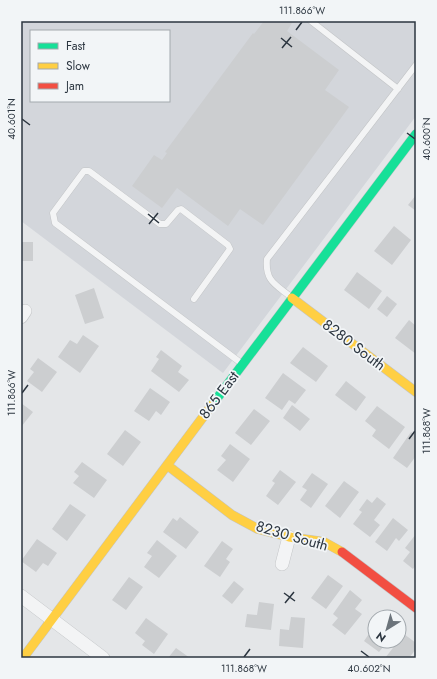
<svg xmlns="http://www.w3.org/2000/svg" width="437" height="679" viewBox="0 0 437 679" font-family="Jost,sans-serif">
<rect width="100%" height="100%" fill="#e4e6e8"/>
<path fill="#d3d6db" fill-rule="evenodd" d="M21,21H416V116L223,373L21,221ZM31,31H169V101H31Z"/>
<path fill="#ccced0" d="M264,21H289L292,23L287,31L339,70L325,90L349,107L263,225L240,209L228,226L177,188L162,208L132,186L154,155L162,160L167,153L165,152L253,33L254,34Z
M416,195V211L408,205Z
M394,226L411,240L392,265L374,251Z
M21,242H33V261H21Z
M357,272L382,291L369,309L344,290Z
M94,288L104,318L85,324L75,295Z
M387,296L397,304L387,317L377,309Z
M409,320L416,326V354L395,338Z
M83,335L99,346L80,373L58,357L70,340L77,344Z
M303,347L328,366L316,382L290,363Z
M161,350L182,366L178,372L189,380L179,392L151,371L159,359L156,357Z
M38,358L57,372L42,392L27,381L34,372L30,369Z
M283,373L306,390L295,404L289,400L282,410L265,398Z
M346,381L366,397L356,411L335,395Z
M150,388L170,402L161,415L156,411L149,421L134,411Z
M21,403L33,412L21,427Z
M292,405L310,419L300,431L283,418Z
M377,406L405,427L389,449L372,436L376,430L365,421Z
M254,409L270,421L251,445L235,433Z
M125,430L141,442L123,466L107,454Z
M411,432L416,436V456L407,468L393,458Z
M230,444L250,459L233,482L217,470L226,460L221,456Z
M82,462L107,480L94,498L73,483L79,476L74,472Z
M280,470L296,482L278,505L266,496L275,483L272,481Z
M312,473L328,484L311,508L300,500L307,490L302,487Z
M344,481L359,492L340,518L325,506Z
M377,497L386,504L374,520L380,525L370,537L353,524L362,512L359,510L367,499L372,503Z
M70,504L86,515L67,541L52,529Z
M180,517L199,532L186,549L163,532L173,518L177,521Z
M393,518L408,530L399,541L396,538L387,551L375,542Z
M416,534V565L413,569L403,561L410,552L405,548Z
M37,539L57,553L48,566L43,563L36,572L21,561Z
M157,540L177,556L159,578L144,567L152,556L147,553Z
M222,541L233,549L226,559L230,562L220,577L204,566Z
M328,575L343,586L326,609L311,598Z
M129,577L143,587L126,610L112,600Z
M234,581L244,589L232,604L222,596Z
M350,590L362,600L355,609L362,614L345,635L332,625L338,618L333,614Z
M259,602L274,604L271,630L245,627L247,614L257,615Z
M291,617L305,618L303,648L279,646L280,629L289,630Z
M146,618L168,634L154,654L142,645L145,641L135,633Z
M375,620V641H388L379,652L364,641L373,628L371,626Z
M404,634L416,643V649L409,658H385Z
M176,648L190,658H168Z"/>
<g fill="none" stroke-linecap="round" stroke-linejoin="round">
<defs>
<path id="lane" d="M311,21L398,89
M291,297C275,284 265,281 267,259L416,65
M194,299L230,249L228,245L181,209L178,210L166,224H160L89,171H84L53,213L55,223L241,363"/>
<path id="street" d="M21,317L25,311
M282,564L289,537
M21,596L103,658"/>
<path id="fast" d="M212,405L416,134"/>
<path id="slow" d="M292,298L416,392
M167,465L232,515L258,529L289,537L324,542L342,552
M23,658L212,405"/>
<path id="jam" d="M342,552L416,608"/>
</defs>
<use href="#lane" stroke="#c2c4c6" stroke-width="7"/>
<use href="#street" stroke="#c2c4c6" stroke-width="14"/>
<use href="#fast" stroke="#c2c4c6" stroke-width="10"/>
<use href="#slow" stroke="#c2c4c6" stroke-width="10"/>
<use href="#jam" stroke="#c2c4c6" stroke-width="10"/>
<use href="#lane" stroke="#f3f4f5" stroke-width="6"/>
<use href="#street" stroke="#f3f4f5" stroke-width="13"/>
<use href="#fast" stroke="#16e098" stroke-width="9"/>
<use href="#slow" stroke="#ffcf43" stroke-width="9"/>
<use href="#jam" stroke="#f24e42" stroke-width="9"/>
</g>
<path fill="none" stroke="#2c3640" stroke-width="1.5" d="M296,30L302,22M281,38L292,47M282,48L291,37M22,119L30,125M407,133L415,139M148,214L159,223M149,224L158,213M22,393L28,385M409,439L415,431M284,593L295,601M285,603L294,592M361,651L369,657M244,657L250,649"/>
<g text-anchor="middle" dominant-baseline="central" stroke-width="3.5" stroke-linejoin="round" paint-order="stroke">
<g font-size="15" fill="#2c3640" stroke="#f2f5f7">
<text transform="translate(354 345) rotate(37)">8280 South</text>
<text transform="translate(219 395) rotate(-53)">865 East</text>
<text transform="translate(292 536) rotate(16)">8230 South</text>
</g>
</g>
<rect width="437" height="679" fill="none" stroke="#f2f5f7" stroke-width="44"/>
<rect x="30" y="30" width="140" height="72" fill="#f2f5f7" stroke="#a3a9ae"/>
<rect x="38" y="43" width="20" height="6" fill="#16e098" stroke="#a3a9ae"/>
<text x="66" y="50" font-size="12" fill="#2c3640">Fast</text>
<rect x="38" y="63" width="20" height="6" fill="#ffcf43" stroke="#a3a9ae"/>
<text x="66" y="70" font-size="12" fill="#2c3640">Slow</text>
<rect x="38" y="83" width="20" height="6" fill="#f24e42" stroke="#a3a9ae"/>
<text x="66" y="90" font-size="12" fill="#2c3640">Jam</text>
<g transform="translate(387 629) rotate(217)"><circle r="19" fill="#f2f5f7" stroke="#a3a9ae"/>
<path d="M0-3L7 15L0 10L-7 15Z" fill="#6c747b"/>
<text y="-6" font-size="11" font-weight="bold" text-anchor="middle" fill="#2c3640">N</text>
</g>
<rect x="22" y="22" width="393" height="635" fill="none" stroke="#2c3640" stroke-width="1.5"/>
<g font-size="10" text-anchor="middle" fill="#2c3640">
<text x="302" y="14">111.866°W</text>
<text transform="translate(11 119) rotate(-90)" y="4">40.601°N</text>
<text transform="translate(426 139) rotate(-90)" y="4">40.600°N</text>
<text transform="translate(11 393) rotate(-90)" y="4">111.866°W</text>
<text transform="translate(426 431) rotate(-90)" y="4">111.868°W</text>
<text x="244" y="672">111.868°W</text>
<text x="369" y="672">40.602°N</text>
</g>
</svg>
